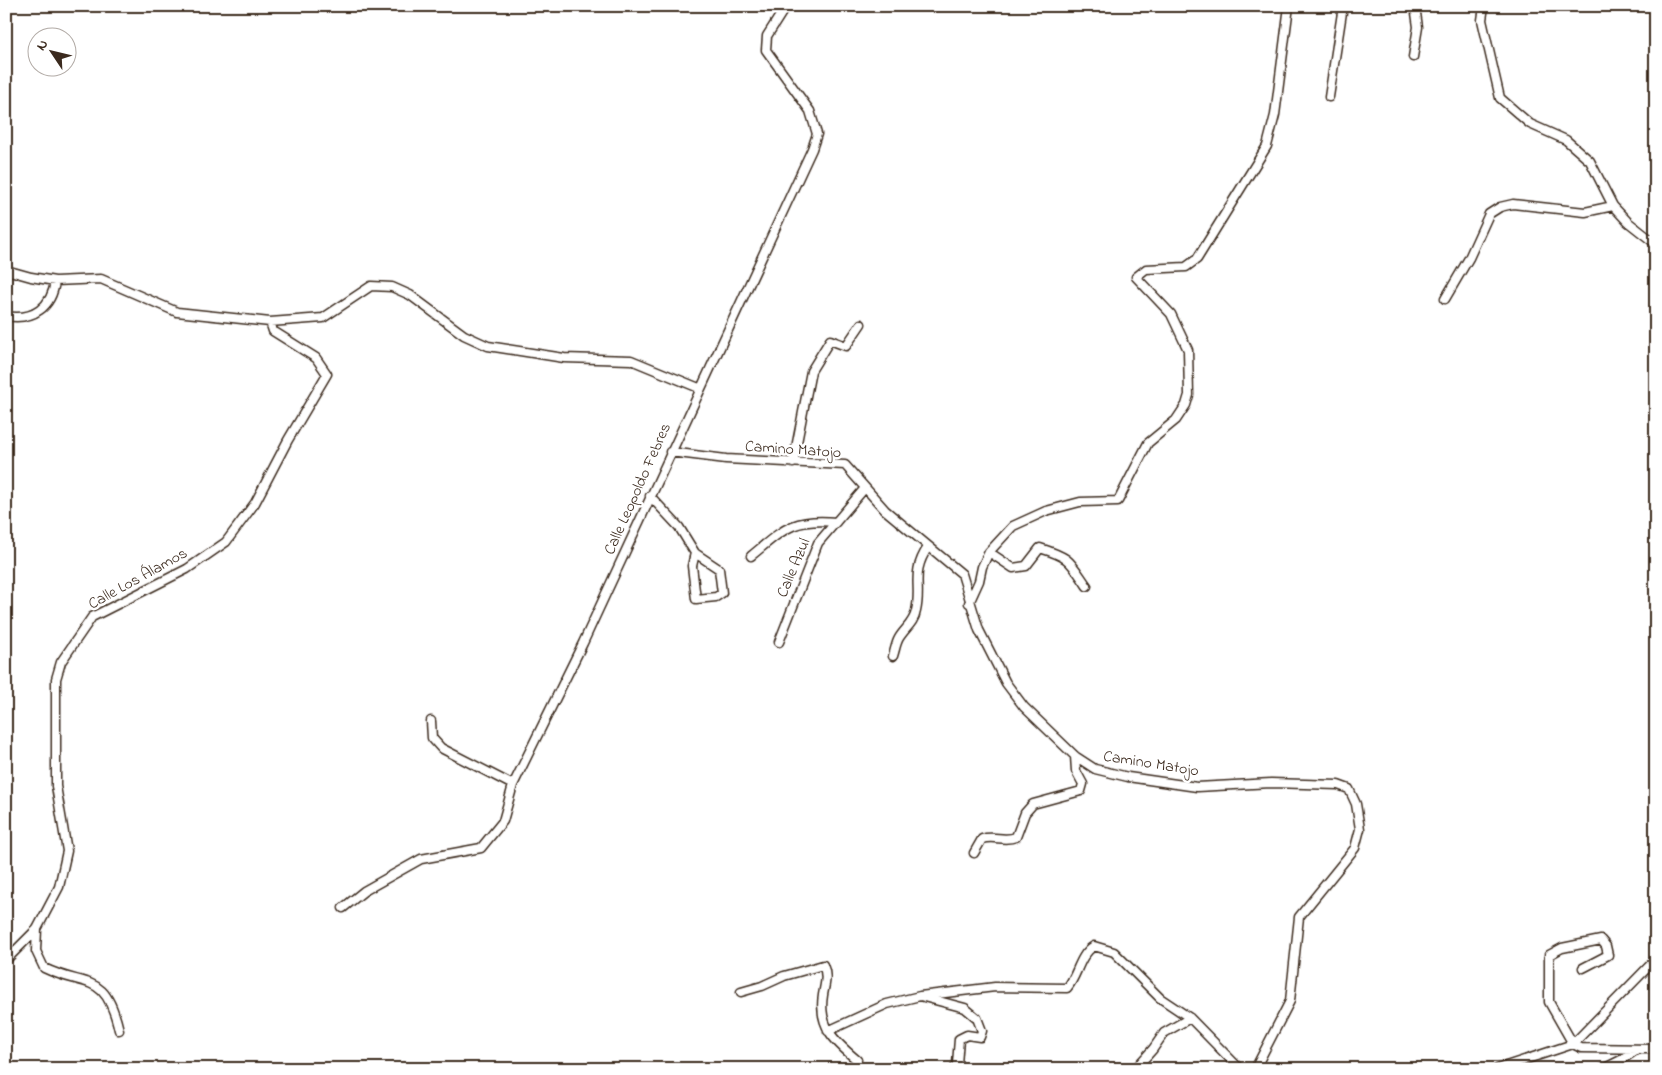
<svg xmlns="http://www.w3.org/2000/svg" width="1662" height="1075" viewBox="0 0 1662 1075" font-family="'Indie Flower',sans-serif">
<rect width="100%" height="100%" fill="#fff"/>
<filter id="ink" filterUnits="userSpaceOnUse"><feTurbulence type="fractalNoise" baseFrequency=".02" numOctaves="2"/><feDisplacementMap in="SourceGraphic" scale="10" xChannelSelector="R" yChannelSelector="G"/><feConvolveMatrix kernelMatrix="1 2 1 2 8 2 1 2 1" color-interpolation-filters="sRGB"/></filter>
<g filter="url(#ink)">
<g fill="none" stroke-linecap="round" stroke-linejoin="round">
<defs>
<path id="street" d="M1484,6L1482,20L1500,98L1530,124L1566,140L1590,161L1613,206L1628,222L1656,244
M1413,57L1418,27L1415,6
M1329,97L1343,6
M6,270L31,277L55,281L101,279L177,312L270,322L323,318L371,286L392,287L410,295L464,335L488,346L564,358L631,360L699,388
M1445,299L1469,258L1489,214L1500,207L1513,204L1585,212L1613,206
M6,316C33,321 52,307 55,281
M670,452L726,459L845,465L885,510L962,574L979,630L1006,683L1024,707L1075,756L1095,769L1128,777L1197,787L1271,783L1338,785L1349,789L1356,804L1360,829L1355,848L1299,917L1290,1001L1255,1069
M793,463L811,371L830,340L846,346L861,324
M650,496L679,527L695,553L719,569L722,593L716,597L696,599L692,566L695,553
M989,552L1013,568L1026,566L1040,548C1071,558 1069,560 1087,586
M751,556C784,529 792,518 836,522
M969,603L979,581L982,567L989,552L1013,526L1046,511L1080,502L1118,501L1148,443L1176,420L1186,405L1189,395L1188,350L1171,314L1136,277L1146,269L1186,267L1197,259L1267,146L1275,115L1289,6
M779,642L818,543L865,488
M893,656C895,650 896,643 899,638C905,628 914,623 916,611C922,585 910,574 928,547
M431,721L432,738L441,748L513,785
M974,853L982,839C994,835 1004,842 1016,837L1025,813L1033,804L1081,791L1083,784L1076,771L1075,756
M343,908L364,891L421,859L481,848L503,821L513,785L583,643L812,149L817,134L810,111L766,50L767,36L786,6
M37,929L36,951L44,968C87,989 105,970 119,1030
M6,960L37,929L59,887L67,851L56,786V679L61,662L92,617L187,569L226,542L255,503L288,440L327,374L316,358L273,331L270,322
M1583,968L1608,955L1606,946L1601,940L1562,948L1549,955V1002L1573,1044L1581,1048L1656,1049
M741,992L762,986L784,976L823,965C828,976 825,983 823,995C818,1026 834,1041 857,1060
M920,996L995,987L1067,988C1078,975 1079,955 1094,946L1114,952L1160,998L1190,1018L1240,1069
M828,1031L887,1004L920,996L965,1008L977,1018L982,1031L980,1037L967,1035L959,1039L957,1064L954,1069
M1135,1069L1153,1049L1164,1033L1190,1018
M1497,1069L1573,1044L1656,959
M1603,1069L1623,1059L1636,1050"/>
</defs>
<use href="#street" stroke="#3b2a1e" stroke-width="11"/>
<use href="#street" stroke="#fff" stroke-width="8"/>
</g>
</g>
<g text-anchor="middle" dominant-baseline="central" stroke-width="5" stroke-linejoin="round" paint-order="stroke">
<g font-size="16" fill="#3b2a1e" stroke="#fff">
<text transform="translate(793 450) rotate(4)">Camino Matojo</text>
<text transform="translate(638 489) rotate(-66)">Calle Leopoldo Febres</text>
<text transform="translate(794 568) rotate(-67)">Calle Azul</text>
<text transform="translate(138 579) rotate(-29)">Calle Los Álamos</text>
<text transform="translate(1151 764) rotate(9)">Camino Matojo</text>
</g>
</g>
<rect width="1662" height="1075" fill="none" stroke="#fff" stroke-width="25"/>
<rect x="12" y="12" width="1637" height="1050" fill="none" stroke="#3b2a1e" stroke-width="2" filter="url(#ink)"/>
<g transform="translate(52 52) rotate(305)"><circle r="24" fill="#ffffff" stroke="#b1aaa5"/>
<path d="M0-4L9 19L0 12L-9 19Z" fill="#3b2a1e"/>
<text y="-8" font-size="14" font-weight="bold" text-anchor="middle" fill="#3b2a1e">N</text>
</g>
</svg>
